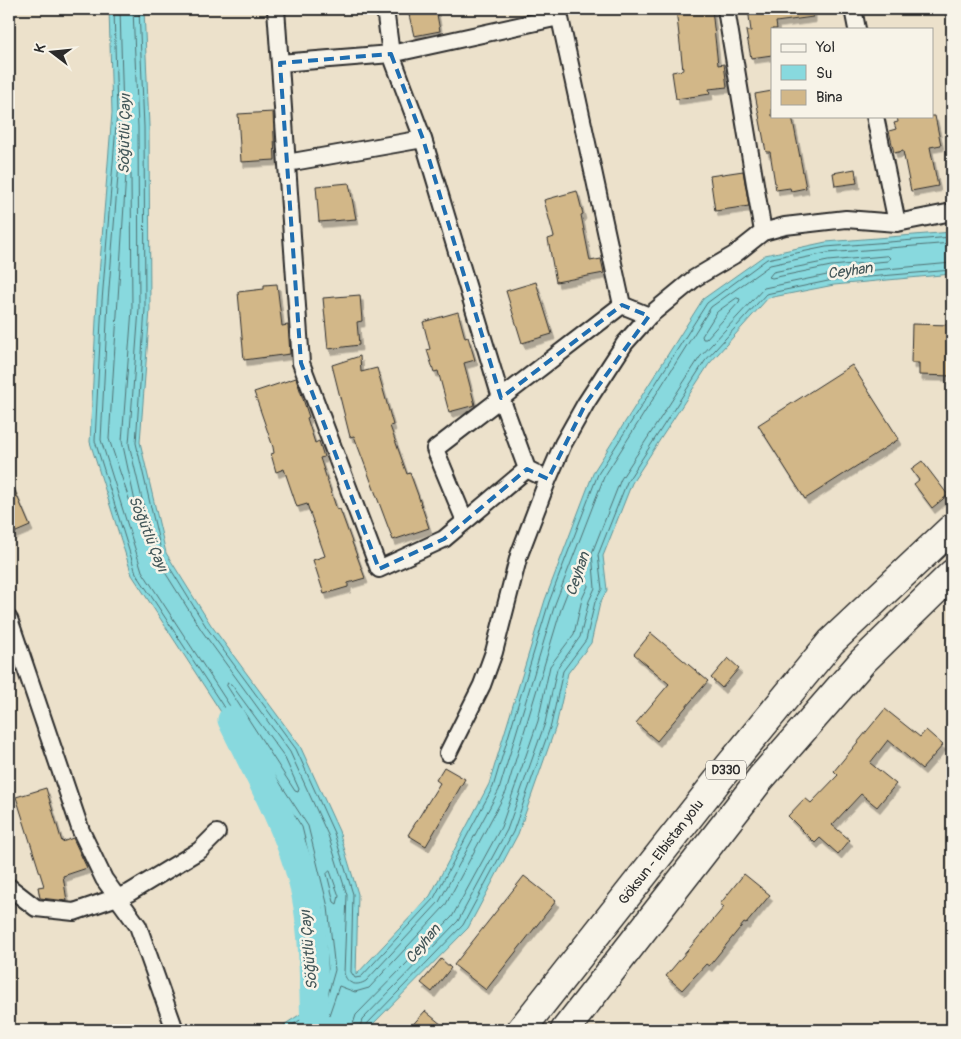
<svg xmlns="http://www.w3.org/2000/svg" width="961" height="1039" viewBox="0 0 961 1039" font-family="Pangolin,sans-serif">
<defs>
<filter id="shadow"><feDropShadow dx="3" dy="5.5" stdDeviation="0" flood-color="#0004"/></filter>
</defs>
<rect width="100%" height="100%" fill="#ece1cb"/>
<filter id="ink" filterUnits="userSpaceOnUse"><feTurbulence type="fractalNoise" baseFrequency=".02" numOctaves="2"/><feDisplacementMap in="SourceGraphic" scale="10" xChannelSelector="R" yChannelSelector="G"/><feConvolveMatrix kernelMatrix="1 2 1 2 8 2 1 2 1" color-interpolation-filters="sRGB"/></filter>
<g filter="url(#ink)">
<path fill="#88d9de" stroke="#639396" d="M109,9H144L149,126L150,310L140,442L166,553L211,625L300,746L339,831L358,894L356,975L430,896L489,784L545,600L594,471L703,299L765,255L826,242L952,232V274L834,285L768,298L709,364L632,483L603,556L607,590L600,603L591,643L568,673L556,726L518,834L468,928L367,1030H276L313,1006L323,970L317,909L297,829L132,575L90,442L97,300L112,113Z"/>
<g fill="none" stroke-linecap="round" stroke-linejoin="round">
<path stroke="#507173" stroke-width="1" d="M114,9L117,113L102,301L95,441L136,573L302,827L322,908L328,969L317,1009L285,1030
M120,9L123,113L108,301L101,440L142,571L308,826L328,907L335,970L323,1012L296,1030
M133,9L138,127L139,309L129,444L156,558L202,631L290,752L328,835L347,895L344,973C347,984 356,987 366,981L439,902L499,790L555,604L604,477L711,307L770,265L827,253L952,243
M139,9L144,127L145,309L136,443L162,555L207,628L296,749L334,833L353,894L351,972L355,978L361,977L434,898L493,787L549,602L598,474L707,303L767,259L826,247L952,237
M128,172L131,174L132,309L122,441L139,520L137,523L109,439L126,174Z
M888,256L890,258L888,261L831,266L772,278L769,277L773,272L828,261Z
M737,298L740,299L739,302L706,339H703L702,336L717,312Z
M228,683L231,684L284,756L299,789L298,792L295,791L227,686Z
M330,871L339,896L337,904L334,902L327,874Z
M310,1030L329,1015L339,986L355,992L369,988L445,906L506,792L562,606L580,560L584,559L588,586L582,599L574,634L550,666L538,721L501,827L452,917L356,1015L351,1030
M359,1030L362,1020L458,921L507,830L545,723L557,669L580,637L589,601L595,588L592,553L621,479L700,357L764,288L832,274L952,263
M365,1030L366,1025L463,925L513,832L551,725L563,671L586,640L595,602L602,589L598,555L627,482L705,361L766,294L833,280L952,270"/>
<path stroke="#88d9de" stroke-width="29" d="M232,720C257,772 288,825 303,882C315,930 313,981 315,1030"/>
</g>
<path fill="#d2b788" stroke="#2b2b2b" filter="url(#shadow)" d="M436,9L440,31L414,36L409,15Z
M676,9H712L718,65L724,64L727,87L709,89L710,94L676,99L672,72L683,70Z
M748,9H813V17L776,22L777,29H772V55L751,58L746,31H751Z
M772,91V116H792L806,188L791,191L790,188L776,190L770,152H766L755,94Z
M273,112L275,160L241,162L238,114Z
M897,116H935L941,145L930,147L938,186L911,191L903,151L894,153L889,131L896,129L894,123L898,122Z
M855,169L857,183L835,186L833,173Z
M743,171L749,206L715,211L710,176Z
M349,183L356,219L319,222L316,186Z
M577,191L583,214L581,215L590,261L601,259L604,273L556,282L548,239L554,237L544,200Z
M536,282L552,334L522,343L506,291Z
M277,284L282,326L288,325L290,354L244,360L238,292L264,289V285Z
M360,295L362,321L357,322L359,345L328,349L323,298Z
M458,312L465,338L468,337L475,360L464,363L475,405L449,412L438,371L434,372L427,350L430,349L423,322Z
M912,324L952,325V376L919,375V363H911Z
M360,356L361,372L377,368L393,425L390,426L407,474L410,473L418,495L429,528L393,540L354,436L350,437L332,365Z
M852,365L899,439L805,499L758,425Z
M296,378L309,417L307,418L315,443L319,441L324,457L320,458L337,510L340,509L365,578L348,583V587L324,594L313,560L325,556L307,504L297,507L284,469L276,472L271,454L274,453L273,447L254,392Z
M922,461L948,495L932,508L914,484L919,480L911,469Z
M9,477L30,526L9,535Z
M651,633L708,681L657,741L636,723L669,684L634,654Z
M728,658L739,668L722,688L711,678Z
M885,709L920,737L926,730L943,745L922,769L888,740L870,763L896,784L877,807L861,794L832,825L850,840L838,854L820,838L815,843L788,816L805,798L811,803L838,775L834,771Z
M444,767L465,779L426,846L408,835L440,783L436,780Z
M46,788L62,842L73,838L87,868L63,876L67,901L40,898L38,887L44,886L16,797Z
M744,874L770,895L746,924L744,923L709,966L706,964L682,990L666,976L724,907L720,904Z
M524,876L556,901L486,990L454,965Z
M441,959L451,968L432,992L421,983Z
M425,1011L448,1030H408Z"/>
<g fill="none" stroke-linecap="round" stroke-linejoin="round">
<defs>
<path id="minor" d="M276,9L301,363L379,569L444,539L527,469
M385,9L391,54L423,139L501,398L527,469L537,474
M558,9L622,305
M726,9L763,232
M853,9L857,29
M280,63L391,54L559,17
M875,116L897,223
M287,163L423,139
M465,521L435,449L622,305L649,316
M9,619L81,831L104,879L138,926L175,1030
M448,753L482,685L494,652L519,555L548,479L563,444L586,403L625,343L649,316L695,278L734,255L763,232L785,226L846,219L897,223L952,212
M9,887L36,908L74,912L129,893L200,850L217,833"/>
<path id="trunk" d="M521,1030L730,765L831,642L952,528
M565,1030L761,778L863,661L952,574"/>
</defs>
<use href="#minor" stroke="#2b2b2b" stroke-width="20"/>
<use href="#trunk" stroke="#2b2b2b" stroke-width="31"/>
<use href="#minor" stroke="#f7f3e8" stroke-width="16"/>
<use href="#trunk" stroke="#f7f3e8" stroke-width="28"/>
</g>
</g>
<path fill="none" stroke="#1f6fb2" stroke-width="4" stroke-dasharray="10 6" stroke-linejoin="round" d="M391,54L423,139L501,398L622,305L649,316L586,403L548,479L527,469L444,539L379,569L301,363L280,63Z"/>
<g text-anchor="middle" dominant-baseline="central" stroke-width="5" stroke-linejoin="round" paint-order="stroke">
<rect fill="#f7f3e8" stroke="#686764" stroke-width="1" x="706" y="760.5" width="40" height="19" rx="4"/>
<g font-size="12" font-weight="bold" fill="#2b2b2b">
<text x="726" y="770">D330</text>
</g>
<g font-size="14" fill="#2b2b2b" stroke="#f7f3e8">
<text transform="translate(661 852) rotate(-52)">Göksun - Elbistan yolu</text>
</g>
<g font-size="15" font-style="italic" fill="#425658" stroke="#f7f3e8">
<text transform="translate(125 134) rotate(-89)">Söğütlü Çayı</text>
<text transform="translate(850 271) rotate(-8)">Ceyhan</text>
<text transform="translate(148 534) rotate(68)">Söğütlü Çayı</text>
<text transform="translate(578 574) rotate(-71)">Ceyhan</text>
<text transform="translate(423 944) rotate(-50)">Ceyhan</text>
<text transform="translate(309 950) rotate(-95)">Söğütlü Çayı</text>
</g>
</g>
<rect width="961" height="1039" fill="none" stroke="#f7f3e8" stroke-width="30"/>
<rect x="15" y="15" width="931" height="1009" fill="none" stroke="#2b2b2b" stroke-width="2" filter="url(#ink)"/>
<rect x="771" y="28" width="162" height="90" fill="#f7f3e8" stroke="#a5a39c"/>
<rect x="781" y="44" width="25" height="8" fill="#f7f3e8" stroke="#a5a39c"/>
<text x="816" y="52" font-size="15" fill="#2b2b2b">Yol</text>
<rect x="781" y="65" width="25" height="15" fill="#88d9de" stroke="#a5a39c"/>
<text x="816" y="78" font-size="15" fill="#2b2b2b">Su</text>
<rect x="781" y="90" width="25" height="15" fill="#d2b788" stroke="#a5a39c"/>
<text x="816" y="102" font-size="15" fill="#2b2b2b">Bina</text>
<g transform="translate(52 52) rotate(286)" stroke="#f7f3e8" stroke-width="4" paint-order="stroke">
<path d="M0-4L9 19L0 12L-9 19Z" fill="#2b2b2b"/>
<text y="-8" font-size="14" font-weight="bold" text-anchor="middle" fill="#2b2b2b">K</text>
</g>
</svg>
